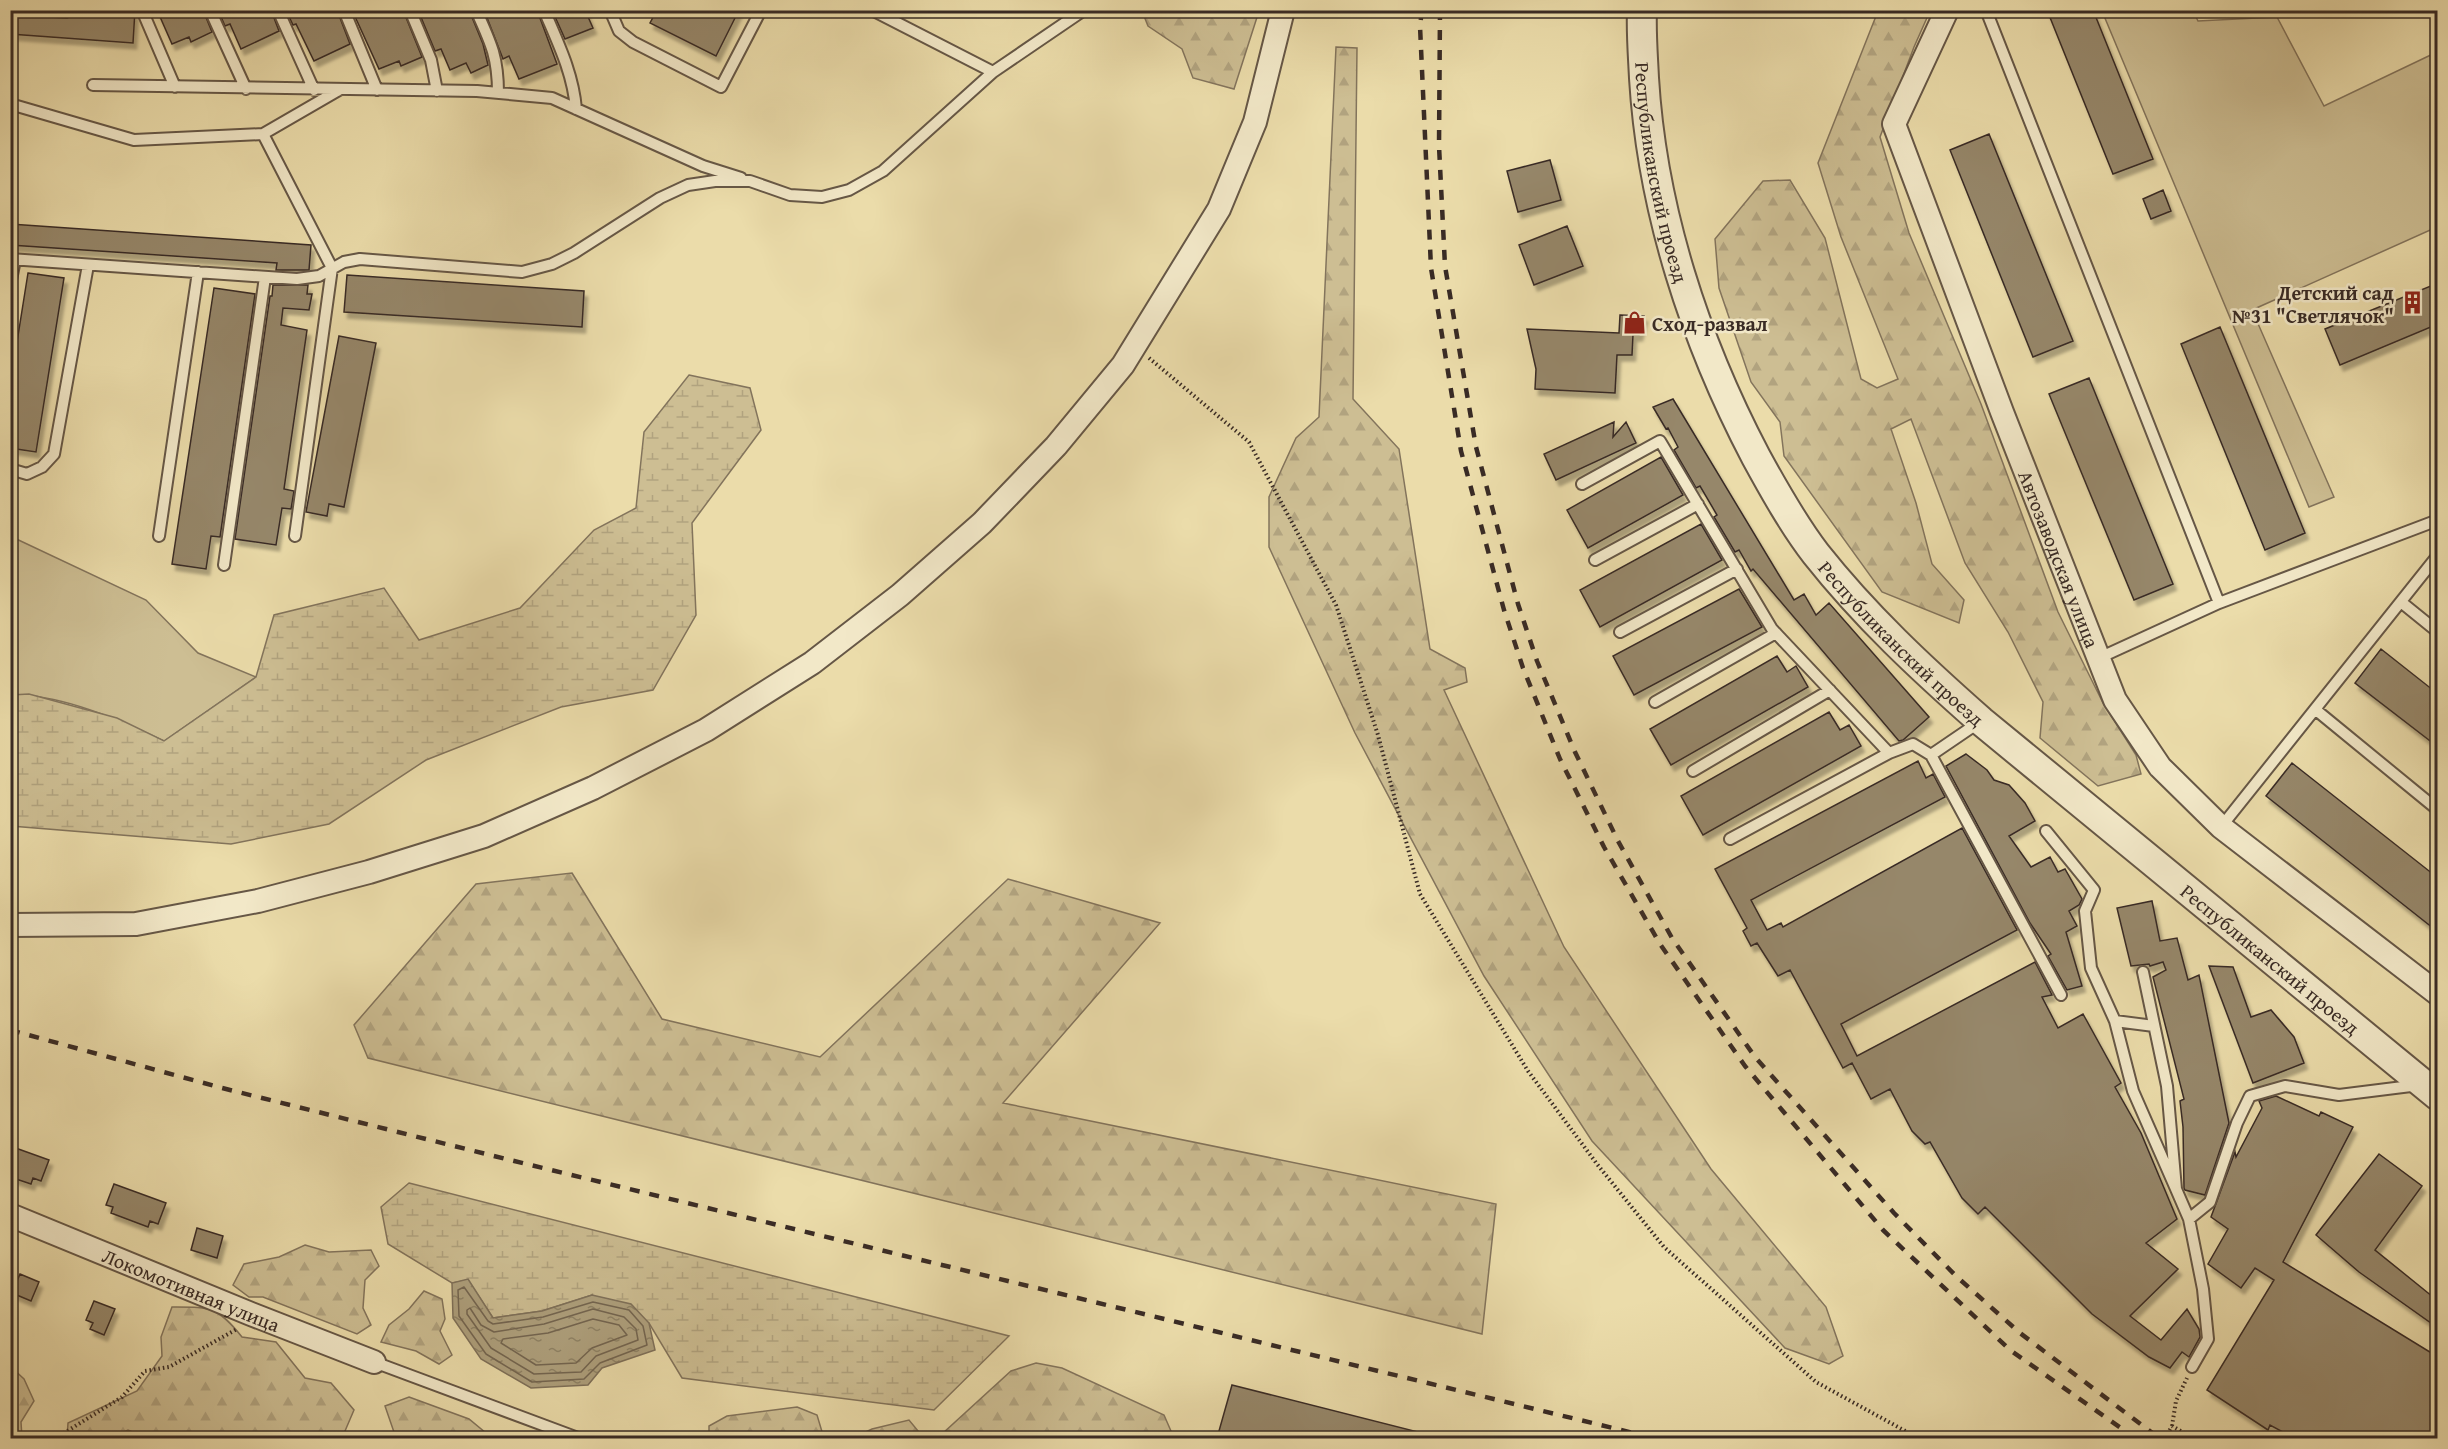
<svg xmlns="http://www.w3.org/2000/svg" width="2448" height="1449" viewBox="0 0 2448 1449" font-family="'Gentium Book Plus',serif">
<defs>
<pattern id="forest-firs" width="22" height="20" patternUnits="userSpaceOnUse" patternTransform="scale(1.5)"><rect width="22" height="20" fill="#cdbe93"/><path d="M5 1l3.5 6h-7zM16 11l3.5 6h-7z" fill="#b1a37f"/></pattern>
<pattern id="wetland-marsh" width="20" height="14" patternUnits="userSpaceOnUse" patternTransform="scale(1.5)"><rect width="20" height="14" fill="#cdbe93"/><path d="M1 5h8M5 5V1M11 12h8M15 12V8" fill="none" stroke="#b1a37f"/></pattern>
<pattern id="water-ripples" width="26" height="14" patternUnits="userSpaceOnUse" patternTransform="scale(1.5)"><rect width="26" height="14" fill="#aea07d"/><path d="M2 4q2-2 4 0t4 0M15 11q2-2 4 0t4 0" fill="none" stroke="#8f8366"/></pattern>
<filter id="shadow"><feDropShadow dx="3.5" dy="6" stdDeviation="1.5" flood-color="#0004"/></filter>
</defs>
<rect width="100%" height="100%" fill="#ebdcaa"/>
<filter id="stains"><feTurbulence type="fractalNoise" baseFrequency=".00333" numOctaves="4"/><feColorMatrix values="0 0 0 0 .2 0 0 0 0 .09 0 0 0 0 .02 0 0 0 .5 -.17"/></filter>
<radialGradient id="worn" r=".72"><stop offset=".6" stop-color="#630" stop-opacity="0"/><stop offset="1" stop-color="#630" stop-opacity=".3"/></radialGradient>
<path fill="#cdbe93" stroke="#83745c" stroke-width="1.5" d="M2102,11H2193L2198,21L2277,17L2324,106L2437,52V227L2252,310L2334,497L2309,507Z
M10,536L146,600L198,653L256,677L164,741C121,720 58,693 11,695Z"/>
<path fill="url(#forest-firs)" stroke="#83745c" stroke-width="1.5" d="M1142,11H1259L1234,89L1193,78L1182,49L1148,26Z
M1878,11H1930L1914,47L1880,137L1909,233L1981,404L2058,612L2103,703L2136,755L2141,774L2098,786L2040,738L2043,702L2008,632L1965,563L1911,419L1891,429L1916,503L1932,564L1964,600L1959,623L1882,592L1784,456L1780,422L1751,382L1719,288L1715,239L1763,181L1790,180L1825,238L1861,379L1877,388L1898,379L1841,237L1818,163Z
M1336,47L1357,48L1353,399L1399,449L1430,649L1465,668L1467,682L1444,690L1564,947L1711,1169L1826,1307L1843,1356L1829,1364L1785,1348L1592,1141L1484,976L1355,733L1269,547V497L1296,438L1319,417Z
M572,873L662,1019L820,1057L1008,879L1160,923L1003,1103L1496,1204L1482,1334L368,1058L354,1025L476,884Z
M305,1245L329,1252L371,1250L379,1266L365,1280L363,1308L371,1325L357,1334L263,1297H249L233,1285L244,1264L279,1257Z
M424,1291L442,1299L445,1319L440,1331L452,1355L439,1364L416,1351L381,1342L389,1325L409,1309Z
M172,1307C211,1307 217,1306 242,1337L276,1342L305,1378L331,1383L354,1410L342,1438H148L128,1430L111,1438H67L68,1423L137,1391L162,1356L161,1337Z
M1036,1363L1062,1368L1164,1415L1174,1438H853L872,1429L909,1420L923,1437L943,1433L1011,1371Z
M10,1366L24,1379L34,1401L21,1422L22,1438H11Z
M409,1397L469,1419L492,1438H396L385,1406Z
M797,1407L817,1415L823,1435L828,1438H709V1426L727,1416Z"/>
<path fill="url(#wetland-marsh)" stroke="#83745c" stroke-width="1.5" d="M689,375L750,388L761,430L692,523L696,615L653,690L561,707L426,760L329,824L231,844L11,826V695L29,694L117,718L164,741L256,677L274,615L384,588L419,640L520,608L594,530L636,508L644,432Z
M409,1183L1009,1336L934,1410L682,1378L649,1323L592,1295L542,1311L493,1318L468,1280L452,1283L388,1244L381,1207Z"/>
<path fill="url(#water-ripples)" stroke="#7f715a" stroke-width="1.5" d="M468,1279L493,1318L542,1311L592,1295L631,1304L649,1323L655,1350L602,1368L588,1385L531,1388L481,1359L453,1318L452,1283Z"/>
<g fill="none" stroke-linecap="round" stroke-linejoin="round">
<path stroke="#746651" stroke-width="1.5" d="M464,1287L488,1321L493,1324L543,1317L593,1302L629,1310L643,1326L647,1345L600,1363L584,1379L532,1382L486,1354L459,1316L458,1290Z
M470,1308L481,1325L494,1332L544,1324L593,1309L624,1317L636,1329L638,1340L596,1356L581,1372L534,1374L491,1348L467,1314V1310Z
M593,1319L619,1325L627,1335L592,1348L576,1363L536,1365L501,1343L503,1339L548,1333Z"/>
</g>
<path fill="#96876a" stroke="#392b25" stroke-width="1.5" filter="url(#shadow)" d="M85,10H135L133,43L10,34V15L67,18Z
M157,10H203L212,32L191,42L189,37L172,44Z
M218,10H271L279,31L241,49L230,24L225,26Z
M286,10H337L350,44L314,61L296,24L293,25Z
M352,10H403L422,57L401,66L399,61L379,69Z
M418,10H469L483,44L488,65L471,73L466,63L450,70L441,49L435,51Z
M484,10H537L557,64L519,79L509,56L503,59Z
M552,10H585L593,28L565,39Z
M657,10H739L716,56L650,23Z
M2047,10H2093L2153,159L2113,174Z
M1989,134L2073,341L2033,357L1950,150Z
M1550,160L1561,200L1518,212L1507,171Z
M2163,190L2171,211L2151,219L2143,199Z
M10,224L311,245L309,270H276L277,263L10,245Z
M1567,226L1583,266L1534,285L1519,245Z
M28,273L64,278L36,452L10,448V386Z
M347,275L584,291L582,327L344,312Z
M2438,283V324L2340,365L2325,329Z
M273,285H308L307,294H312L309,310L283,308L281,325L307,330L284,489L294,491L291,509L282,508L276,545L235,539L270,296H272Z
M214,288L255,294L220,537L211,536L206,569L172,564Z
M1620,315L1644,316L1639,335H1633L1632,355H1617L1615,393L1535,389L1536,369L1527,329L1619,333Z
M2220,327L2305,533L2265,550L2181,344Z
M339,336L376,343L344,507L329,504L327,516L306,512Z
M2089,378L2173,584L2134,600L2049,394Z
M1673,399L1794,600L1804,594L1816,615L1829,603L1929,717L1903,740L1899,741L1753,569L1751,571L1739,550L1735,552L1714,517L1717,515L1700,486L1696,488L1674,450L1678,447L1668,428L1666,429L1653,407Z
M1614,422L1613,437L1626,422L1636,443L1556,480L1544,454Z
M1661,457L1683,495L1588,548L1567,510Z
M1701,524L1722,560L1600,627L1580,590Z
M1739,589L1762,627L1634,695L1613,656Z
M2381,649L2438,694V747L2355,683Z
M1777,656L1787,672L1796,666L1808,687L1671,765L1650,729Z
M1829,712L1840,730L1849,725L1861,746L1703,835L1681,796Z
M1966,754L1987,770L1994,780L2009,785L2025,803L2035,821L2009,836L2031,867L2050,857L2058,872L2065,869L2082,899L2079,905L2069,911L2077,926L2066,932L2082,986L2067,990L2048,956L2051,954L2030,923L1946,766Z
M1918,761L1926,778L1933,774L1945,797L1751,900L1767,930L1781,923L1783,927L1962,828L2017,930L1841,1024L1857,1056L2035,962L2052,995L2042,997L2058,1028L2083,1014L2121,1083L2115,1087L2141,1133L2177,1219L2146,1243L2178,1269L2130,1316L2161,1340L2187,1309L2199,1329L2200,1337L2189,1357L2182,1352L2170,1368L2149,1357L2092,1314L1985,1207L1978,1214L1962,1198L1930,1142L1925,1144L1912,1131L1890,1089L1871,1099L1852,1063L1843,1068L1790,970L1778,976L1757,943L1751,946L1743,931L1747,928L1715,869Z
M2292,763L2438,878V932L2266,796Z
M2152,901L2160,941L2177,938L2188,980L2199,975L2229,1123L2205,1195L2185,1190L2184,1188L2183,1127L2180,1101L2184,1099L2153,977L2166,970L2163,962L2150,966L2149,964L2131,966L2117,908Z
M2209,966L2233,967L2251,1017L2271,1010L2294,1037L2304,1063L2253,1083Z
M2276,1096L2319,1116L2321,1112L2353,1127L2283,1262L2438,1357V1438H2294L2270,1425L2268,1430L2207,1390L2274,1280L2255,1268L2241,1288L2208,1264L2228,1229L2211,1217L2235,1152L2236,1157L2262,1108L2259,1101Z
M10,1146L49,1160L41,1181L33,1178L31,1184L10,1177Z
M2379,1154L2422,1186L2375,1250L2438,1301V1328L2359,1272L2316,1235Z
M114,1184L166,1203L158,1224L150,1221L148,1227L111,1213L113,1207L106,1205Z
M197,1228L223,1236L217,1258L191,1250Z
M20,1274L39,1282L31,1301L12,1293Z
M94,1301L115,1309L104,1335L90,1329L93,1323L86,1320Z
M1232,1385L1422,1433V1438H1364L1343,1433L1342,1438H1217Z"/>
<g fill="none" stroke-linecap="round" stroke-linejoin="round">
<defs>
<path id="service" d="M142,10L175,87
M210,10L246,89
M278,10L314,90
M344,10L377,90
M410,10L431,60L437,91
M476,10C491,43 498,57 498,93
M544,10C558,43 573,73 576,109
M610,10L619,31L633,42L721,87L761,10
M872,10L993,72
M1986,10L2219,603
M93,85L477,91L552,98L703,166L741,178
M17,106L134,140L263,134L339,90
M263,134L332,268L295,536
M10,259L297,279L319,276L344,262L360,259L522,272L552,264L574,253L660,198L688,185L715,181H750L790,195L822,197L849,190L883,171L993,72L1084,10
M10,285L15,260
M10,469L27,474L42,467L54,454L88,265
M1582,484L1660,441L1772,629L1889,753L1913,744L1931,755
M159,536L198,272
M1595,560L1698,504
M224,565L265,277
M2401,602L2438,632
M1620,632L1737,569
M2099,658L2219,603L2438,520
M1655,702L1776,633
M2316,710L2438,810
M1978,723L1931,755L2061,995
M1693,771L1830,690
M2221,827L2438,555
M2046,831L2094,890L2085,911L2091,968L2115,1021L2133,1091L2176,1189
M1730,839L1889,753
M2143,972L2167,1086L2176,1189L2189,1219
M2115,1021L2154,1026
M374,1362L578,1438
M2192,1367L2208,1339L2203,1289L2189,1219L2210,1202L2237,1123L2250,1096L2285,1086L2339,1095L2419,1085"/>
<g id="minor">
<path id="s1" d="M1947,10L1894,124L2002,412L2115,700L2160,767L2221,827L2438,994"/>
<path d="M10,925L136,924L258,901L369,872L484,836L593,788L706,730L812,663L900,595L982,523L1056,446L1123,365L1219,209L1255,122L1283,10"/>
<path id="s2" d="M10,1215L251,1314L374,1362"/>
</g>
<g id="tertiary">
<path id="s3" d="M1642,10C1641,33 1643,56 1644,78C1652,210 1695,341 1756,457C1774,490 1793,524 1816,554C1865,616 1922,669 1981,721L2438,1096"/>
</g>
</defs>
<use href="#service" stroke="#665746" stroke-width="14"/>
<use href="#minor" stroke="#665746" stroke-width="26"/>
<use href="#tertiary" stroke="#665746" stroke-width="32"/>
<path stroke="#392b25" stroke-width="4" stroke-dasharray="1.5 3" stroke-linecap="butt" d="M1149,358L1249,442L1336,605L1378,735L1420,894L1528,1071L1597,1164L1664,1247L1816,1382L1918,1438
M2172,1426L2176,1401L2187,1378
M56,1438L122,1397L145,1371L169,1367L237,1329
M2165,1438L2172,1426L2193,1438"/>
<use href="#service" stroke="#f2e8c8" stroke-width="10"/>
<use href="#minor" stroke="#f2e8c8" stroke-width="22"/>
<use href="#tertiary" stroke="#f2e8c8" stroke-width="28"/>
<path stroke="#392b25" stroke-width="4.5" stroke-dasharray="10 10" stroke-linecap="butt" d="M1422,10L1420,26L1431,268L1461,451L1504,610L1523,668L1560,759L1604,847L1660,944L1745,1066L1883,1230L2010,1350L2135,1438
M1440,10L1439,146L1445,266L1476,447L1518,604L1537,661L1575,752L1618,841L1672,938L1755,1057L1894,1213L1956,1276L2020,1333L2159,1438
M10,1030L222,1088L510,1160L1654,1438"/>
</g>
<defs>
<symbol id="building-bare" viewBox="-9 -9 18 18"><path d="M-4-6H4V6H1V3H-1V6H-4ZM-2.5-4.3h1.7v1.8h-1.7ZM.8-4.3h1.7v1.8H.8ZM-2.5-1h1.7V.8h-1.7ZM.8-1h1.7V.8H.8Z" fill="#8f2418" stroke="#f2e8c8" stroke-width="2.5" paint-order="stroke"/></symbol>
<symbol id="shop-bare" viewBox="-9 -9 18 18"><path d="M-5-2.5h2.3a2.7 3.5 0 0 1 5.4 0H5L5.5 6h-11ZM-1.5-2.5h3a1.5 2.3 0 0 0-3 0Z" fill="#8f2418" stroke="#f2e8c8" stroke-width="2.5" paint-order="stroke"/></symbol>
</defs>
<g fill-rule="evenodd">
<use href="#building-bare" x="2396" y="286" width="33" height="33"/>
<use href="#shop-bare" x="1618" y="306" width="33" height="33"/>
</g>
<g text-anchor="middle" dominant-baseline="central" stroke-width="5" stroke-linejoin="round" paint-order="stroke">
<g font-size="20" fill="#392b25" stroke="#f2e8c8">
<text stroke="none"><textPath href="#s3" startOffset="164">Республиканский проезд</textPath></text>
<text stroke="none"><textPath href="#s1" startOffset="591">Автозаводская улица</textPath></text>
<text stroke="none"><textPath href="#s3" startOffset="704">Республиканский проезд</textPath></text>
<text stroke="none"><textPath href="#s3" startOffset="1190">Республиканский проезд</textPath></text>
<text stroke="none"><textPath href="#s2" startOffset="196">Локомотивная улица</textPath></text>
</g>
<g font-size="20" font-weight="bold" fill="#392b25" stroke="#f2e8c8" text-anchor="end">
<text x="2394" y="292">Детский сад<tspan x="2394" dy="23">№31 "Светлячок"</tspan></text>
<text x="1652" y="323" text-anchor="start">Сход-развал</text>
</g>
</g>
<rect width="2448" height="1449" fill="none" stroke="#ebdcaa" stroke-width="36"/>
<rect x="12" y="12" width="2424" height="1425" fill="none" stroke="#392b25" stroke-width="3"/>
<rect x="18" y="18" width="2412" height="1413" fill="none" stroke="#392b25" stroke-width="1.5"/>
<rect width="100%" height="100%" filter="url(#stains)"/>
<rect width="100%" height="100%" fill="url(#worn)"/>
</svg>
